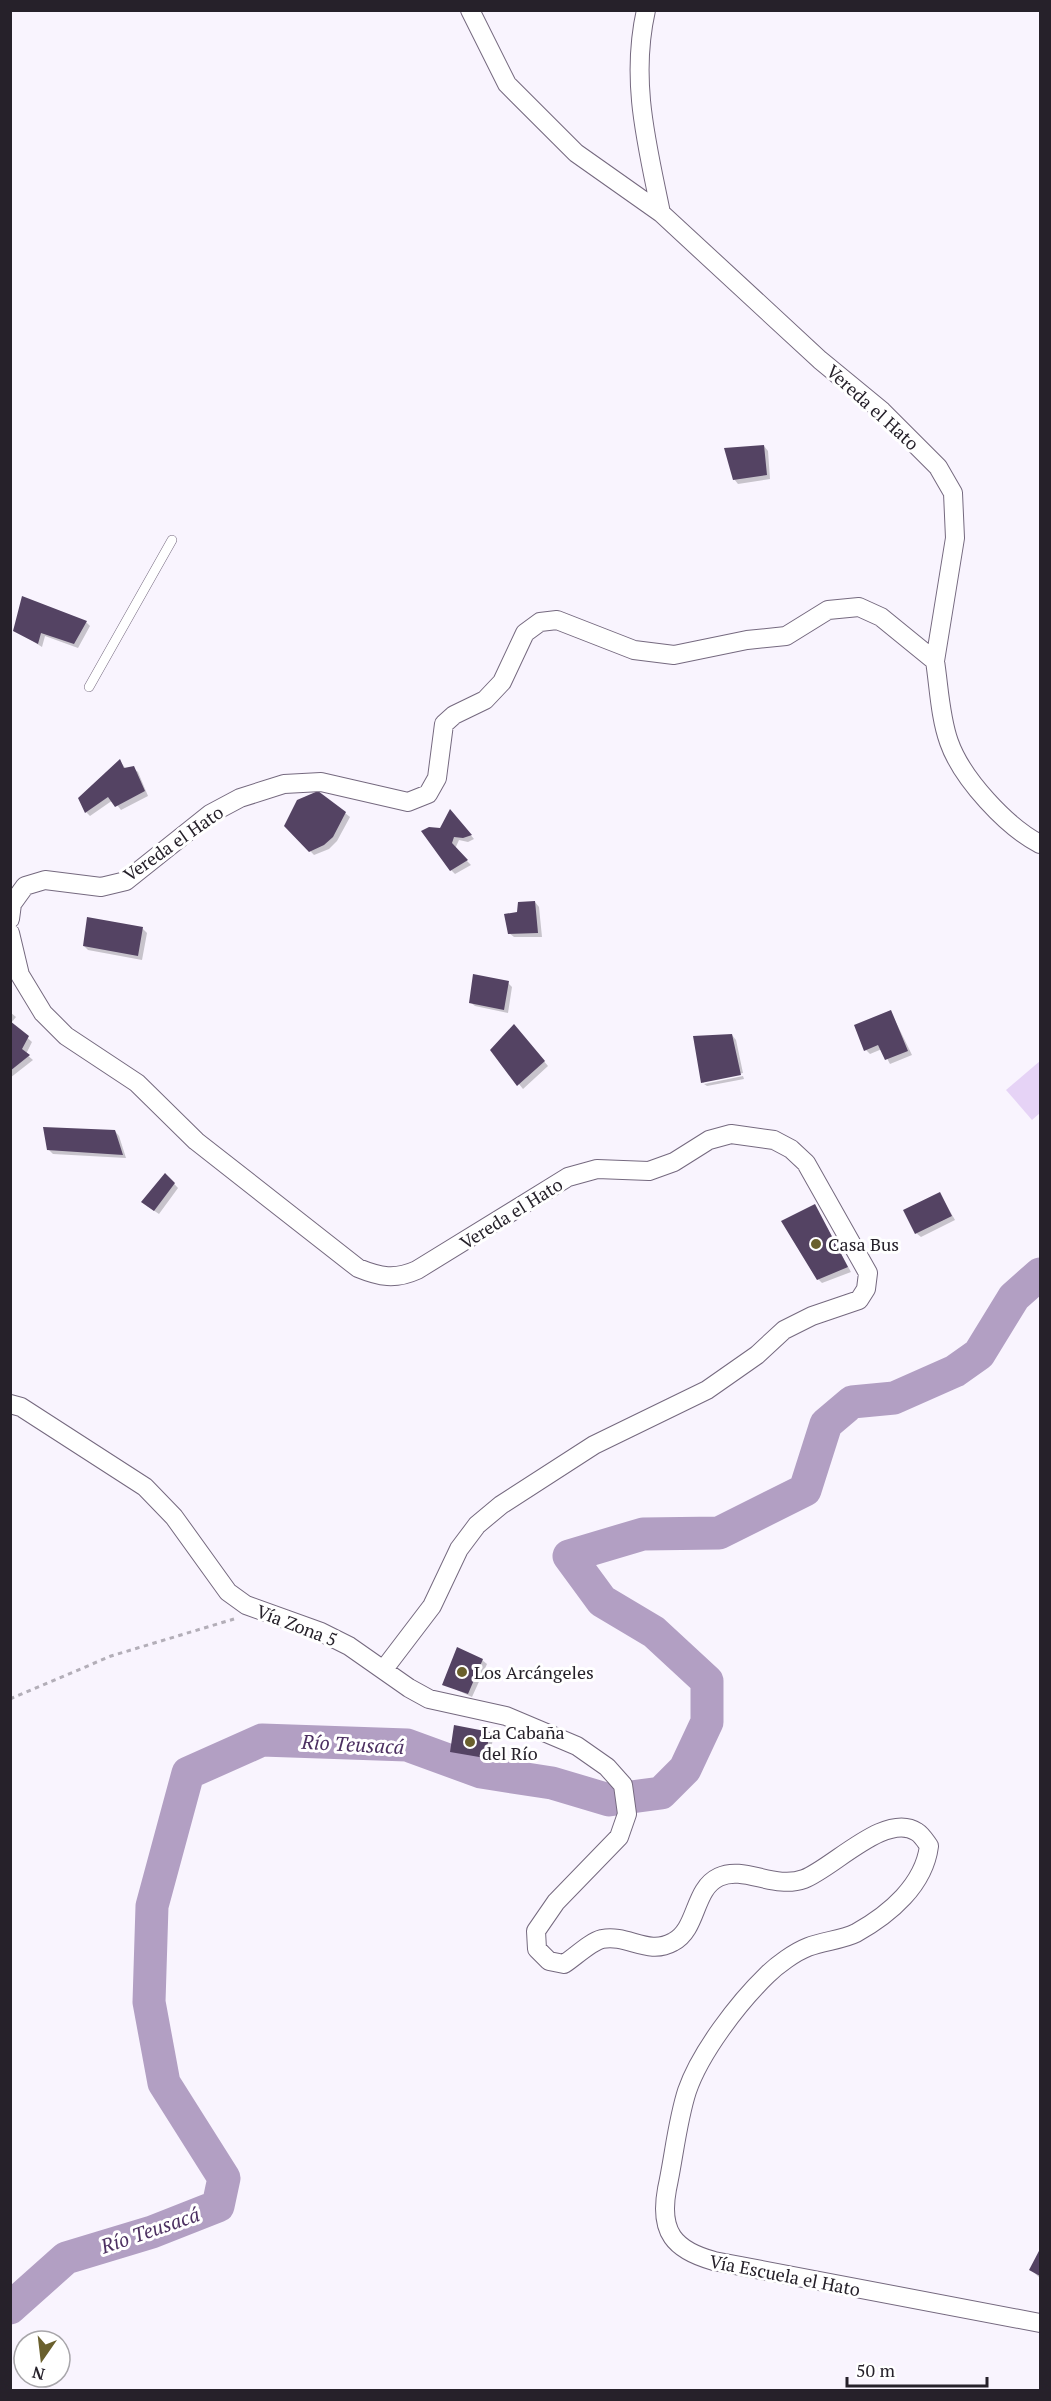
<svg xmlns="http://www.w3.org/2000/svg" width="1051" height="2401" viewBox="0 0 1051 2401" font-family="'PT Serif',serif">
<rect width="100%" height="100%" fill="#f9f4fe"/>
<path fill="#e6d3f6" d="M1040,1061V1113L1032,1120L1006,1090Z"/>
<path fill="#0003" d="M764,446L768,451L770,479L738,484L734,479Z
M86,622L90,626L78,648L45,636L42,647L15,630Z
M120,761L126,769L133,768L138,772L148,796L121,810L113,800L90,816L86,812Z
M345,813L350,817L337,841L329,849L314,855L286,826Z
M454,815L474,839L468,842L459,840L455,849L471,865L455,874L451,870L440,830Z
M535,902L539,907L542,937H514L509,933L519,913Z
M143,929L147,933L142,960L88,950L84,946Z
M508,983L512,987L508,1013L475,1006L470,1002Z
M10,1012L16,1017L11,1023L32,1042L26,1054L33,1060L10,1078Z
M891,1012L912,1055L890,1064L882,1049L870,1054L866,1050Z
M518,1030L548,1066L523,1089L492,1050Z
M732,1035L736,1040L743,1073L704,1081V1083L703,1082Z
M743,1076L744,1079L707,1086L704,1084Z
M115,1131L119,1136L126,1158L53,1154L48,1149Z
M166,1175L178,1188L159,1214L147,1206Z
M940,1194L955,1220L921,1237L916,1233Z
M815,1206L851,1272L822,1283L818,1279Z
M482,1660L487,1664L472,1697L444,1684Z
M489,1733L493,1738L489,1762L456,1756L452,1751Z
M1040,2252V2278L1031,2270Z"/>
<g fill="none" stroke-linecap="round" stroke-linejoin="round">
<path stroke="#b29fc3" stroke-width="33" d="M10,2308L66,2258L152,2232L218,2206L224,2178L164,2083L149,2002L152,1906L188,1773L262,1740L407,1745L481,1772L552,1783L609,1800L661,1793L685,1769L707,1722V1681L654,1632L602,1601L569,1556L643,1534L719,1533L805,1490L826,1424L852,1402L894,1398L955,1371L979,1354L1014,1297L1040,1274"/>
</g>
<path fill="#544363" d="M764,445L767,475L733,480L724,448Z
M22,596L87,621L74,644L41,633L38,644L13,631Z
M120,759L124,768L134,766L145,791L115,807L108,797L85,813L78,798Z
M318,791L346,812L333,837L324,845L309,852L284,826L297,800Z
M450,809L472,835L463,838L454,837L452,843L468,860L450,871L421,831L429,827L440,828Z
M535,901L538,933L508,934L504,914L517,912L518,902Z
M87,917L143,927L138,956L83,946Z
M473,974L509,981L504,1010L469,1003Z
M891,1010L908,1051L885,1060L878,1045L864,1051L854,1025Z
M10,1021L29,1036L22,1049L30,1055L10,1071Z
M514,1024L545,1061L517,1086L490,1050Z
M732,1034L741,1075L701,1083L693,1036Z
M43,1127L115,1130L123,1155L47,1150Z
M165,1173L175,1183L154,1211L141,1202Z
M940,1192L952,1216L915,1234L903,1210Z
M815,1204L848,1267L817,1280L781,1221Z
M457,1647L483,1659L468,1694L442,1685Z
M454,1725L490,1732L485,1758L450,1752Z
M1040,2249V2276L1029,2270Z"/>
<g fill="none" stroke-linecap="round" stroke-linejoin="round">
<defs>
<path id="lane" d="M89,687L172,540"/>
<path id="street" d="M470,10L507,84L576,153L661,213L820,360L882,411L938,467L953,493L955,538L935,661
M646,10C630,81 647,144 661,213
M10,919L12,904L25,886L45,880L101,887L126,881L210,814L240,798L284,784L321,782L408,802L428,794L437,778L444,724L454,715L485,700L502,682L525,633L540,622L557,620L634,650L674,655L747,640L786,636L828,610L859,607L881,617L935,661C939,687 940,717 949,742C962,779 1007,827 1040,844
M10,933L20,975L43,1013L66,1036L137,1083L196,1141L358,1268C380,1277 395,1280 417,1270L568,1177L597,1169L649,1171L674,1162L709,1140L731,1134L774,1140L791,1149L806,1163L868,1273L866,1289L859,1300L812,1316L784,1330L757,1355L707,1390L594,1445L501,1505L477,1525L459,1549L432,1606L384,1669
M10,1404L21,1407L145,1487L174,1517L228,1592L246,1605L321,1632L349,1646L409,1688L429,1699L506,1716L577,1746L607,1767L623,1785L627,1814L619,1837L556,1902L536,1931L537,1949L549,1961L564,1964C575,1957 590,1942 602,1939C628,1934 648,1956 673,1942C698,1929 693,1889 719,1877C744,1865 774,1890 804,1879C833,1868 886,1811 917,1832C922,1835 926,1842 929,1846C924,1885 890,1914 856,1933C842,1940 823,1941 808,1947C795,1952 777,1965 767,1975C738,2003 700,2053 687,2091C677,2122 674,2157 667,2189C659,2232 674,2250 714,2261L1040,2323"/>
</defs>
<use href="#lane" stroke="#75697f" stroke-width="10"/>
<use href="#street" stroke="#75697f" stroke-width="20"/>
<path stroke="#b3aeb8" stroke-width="3" stroke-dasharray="4.5 4.5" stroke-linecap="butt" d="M10,1699L111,1656L234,1619"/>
<use href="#lane" stroke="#fff" stroke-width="9"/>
<use href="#street" stroke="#fff" stroke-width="18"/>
</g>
<g fill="#6a602d" stroke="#fff" stroke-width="2">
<circle cx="816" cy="1244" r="6"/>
<circle cx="462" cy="1672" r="6"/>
<circle cx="470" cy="1742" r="6"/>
</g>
<g text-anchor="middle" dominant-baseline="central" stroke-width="6" stroke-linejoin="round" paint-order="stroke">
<g font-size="18" fill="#26212a" stroke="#fff">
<text transform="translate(873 407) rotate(42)">Vereda el Hato</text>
<text transform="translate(173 843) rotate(-35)">Vereda el Hato</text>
<text transform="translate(511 1213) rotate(-32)">Vereda el Hato</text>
<text transform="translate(297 1625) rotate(21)">Vía Zona 5</text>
<text transform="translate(785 2275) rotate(11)">Vía Escuela el Hato</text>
</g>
<g font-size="18" fill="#26212a" stroke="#fff" text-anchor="start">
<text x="828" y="1244">Casa Bus</text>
<text x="474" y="1672">Los Arcángeles</text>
<text x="482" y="1732">La Cabaña<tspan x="482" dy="21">del Río</tspan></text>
</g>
<g font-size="20" font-style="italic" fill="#4c3061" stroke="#fff">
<text transform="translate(353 1744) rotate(3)">Río Teusacá</text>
<text transform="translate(150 2230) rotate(-19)">Río Teusacá</text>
</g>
</g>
<rect width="1051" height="2401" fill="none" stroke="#26212a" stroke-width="24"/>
<g transform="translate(42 2359) rotate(194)"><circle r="28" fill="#ffffff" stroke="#a8a6aa" stroke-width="1.5"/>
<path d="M0-4.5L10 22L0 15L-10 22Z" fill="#6a602d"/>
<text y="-9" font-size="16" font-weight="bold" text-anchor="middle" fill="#26212a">N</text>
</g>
<path d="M847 2377v9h140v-9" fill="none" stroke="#26212a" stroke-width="3"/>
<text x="856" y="2377" font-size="18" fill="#26212a" stroke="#ffffff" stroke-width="4.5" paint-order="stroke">50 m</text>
</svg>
